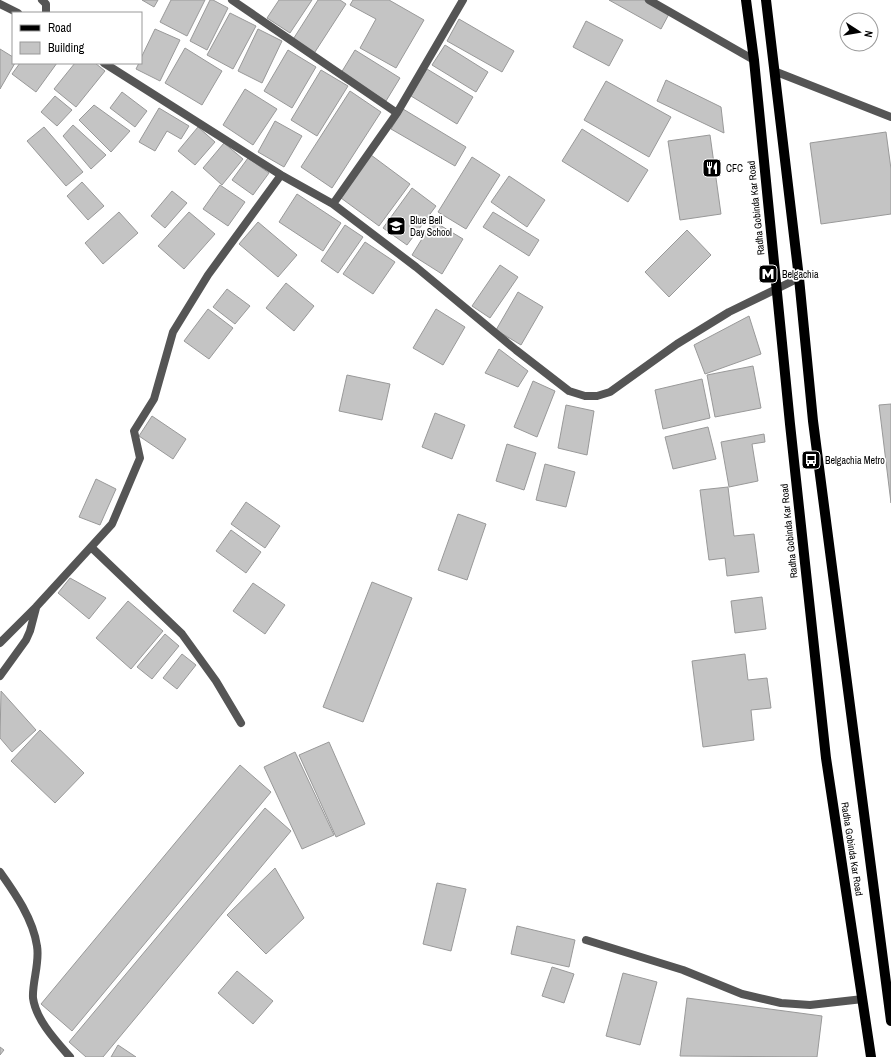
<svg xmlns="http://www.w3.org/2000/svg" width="891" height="1057" viewBox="0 0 891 1057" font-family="'Archivo Narrow',sans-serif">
<rect width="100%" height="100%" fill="#fff"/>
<path fill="#c4c4c4" stroke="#999" d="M142,0H158L154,7Z
M171,0H205L187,36L160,22Z
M210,0H213L228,8L207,50L190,41Z
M279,0H312L290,33L267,18Z
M318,0H340L346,4L313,55L292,41Z
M353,0H389L424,20L396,68L360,48L376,19L350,5Z
M609,0H644L669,14L661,29Z
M230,13L256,26L233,69L207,55Z
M459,19L514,51L502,72L447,41Z
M586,21L623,40L609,66L573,47Z
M155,29L180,40L160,81L136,69L139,63H141V58Z
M258,29L282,41L262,83L238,71Z
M445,45L488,72L476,92L432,65Z
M185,48L222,71L202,105L165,83Z
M0,49L13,57V63H15L0,89Z
M288,50L316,67L292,108L264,91Z
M355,50L400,78L386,101L341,73Z
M20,63H57L36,92L12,74Z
M75,63H95L105,71L76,107L54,89Z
M427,69L473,97L457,124L411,96Z
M321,70L348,86L317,136L291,120Z
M666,80L721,107L724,133L657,101Z
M606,81L671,117L649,157L584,120Z
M245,89L277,109L253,145L223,125Z
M350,91L381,112L332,188L301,167Z
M122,92L147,111L135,127L110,108Z
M55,96L72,110L57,126L41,112Z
M94,105L130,131L111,152L79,120Z
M159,108L189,126L181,139L167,131L155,151L139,142Z
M403,109L466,147L455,166L391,129Z
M275,121L302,136L284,167L258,152Z
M73,125L106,155L91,169L63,136Z
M44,127L83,172L66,186L27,141Z
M198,127L215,142L195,165L178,151Z
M582,129L648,170L628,202L562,161Z
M886,132L891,169V214L821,224L810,143Z
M710,135L721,214L680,220L668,141Z
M224,143L243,159L222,185L203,168Z
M371,155L410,184L379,226L341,198Z
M472,157L500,175L466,229L438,212Z
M248,158L269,173L253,195L232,180Z
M509,176L545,200L527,227L491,202Z
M82,182L104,206L88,220L67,196Z
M220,185L245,202L228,226L203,209Z
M412,188L436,206L407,245L383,228Z
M172,191L187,203L165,228L151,216Z
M297,194L341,223L323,251L279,222Z
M119,212L138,233L103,264L85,243Z
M189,212L215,234L184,269L158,246Z
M493,212L539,240L529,256L483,227Z
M433,221L463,239L442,274L412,255Z
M258,222L297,255L278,277L239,244Z
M345,225L363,237L338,273L321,261Z
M687,230L711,255L669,297L645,272Z
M365,242L395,262L373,294L343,274Z
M500,265L518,277L490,318L472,306Z
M286,283L314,306L294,331L266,308Z
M227,289L250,306L235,324L213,307Z
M518,292L543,307L521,345L496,330Z
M208,309L233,328L209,359L184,341Z
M436,309L465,327L443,365L413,348Z
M749,316L761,354L705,374L694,345Z
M499,349L528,371L518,387L485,373Z
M753,366L761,408L715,417L707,375Z
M347,375L390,384L382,420L339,411Z
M702,379L710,418L663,429L655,390Z
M533,381L555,391L537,437L514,427Z
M891,404V503L879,405Z
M566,405L594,411L587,455L558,448Z
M435,413L465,425L452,459L422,447Z
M152,416L186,439L173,459L139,436Z
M708,427L716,459L673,469L665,437Z
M764,434L765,442L752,444L758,481L729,487L721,442Z
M507,444L536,453L524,490L496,481Z
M545,464L575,472L566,507L536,500Z
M96,479L116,489L100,525L79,517Z
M728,487L734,536L754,534L759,572L727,576L725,558L709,560L700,490Z
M246,502L280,526L265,548L231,524Z
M458,514L486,524L467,580L438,570Z
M231,530L261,552L246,573L216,551Z
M70,578L106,598L89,619L58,593Z
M372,582L412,598L363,722L323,707Z
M253,583L285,605L265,634L233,611Z
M762,597L766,629L735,633L731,601Z
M128,601L163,631L131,669L96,638Z
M165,634L179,646L152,679L137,667Z
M182,654L196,665L177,689L163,678Z
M745,654L748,680L767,678L771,708L751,710L754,740L703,747L692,661Z
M1,691L36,730L12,752L0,738Z
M40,730L84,773L55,803L11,761Z
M329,742L365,824L336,837L299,755Z
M295,752L334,835L302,849L264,767Z
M240,765L271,792L72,1031L41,1004Z
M265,808L291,831L103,1057H86L69,1042Z
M275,868L304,918L266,954L227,915Z
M437,883L466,889L451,951L423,944Z
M517,926L575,940L569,967L511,954Z
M552,967L574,974L564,1003L542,996Z
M237,971L273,1001L253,1024L218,993Z
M623,973L657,982L640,1045L606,1036Z
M687,998L822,1016L817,1057L680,1056Z
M118,1045L136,1057H111Z
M0,1047L4,1050L0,1055Z"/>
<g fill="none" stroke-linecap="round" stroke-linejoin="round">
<path stroke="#555" stroke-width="8" d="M42,0L46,4V13
M232,0L397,113
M649,0L754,60
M0,4L18,13
M104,63L281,175L333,204L416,267L516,350L569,391L585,396H597L610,392L677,344L729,312L799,278
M774,71L891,117
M333,204L397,113L463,0
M91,547L182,634L216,681L241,723
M0,643L36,607L112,524L140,458L134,431L154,399L173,332L208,275L281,175
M0,676L26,640L30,631L36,608
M0,872C15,893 33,919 37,946C40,963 32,982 33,998C36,1020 56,1041 70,1057
M586,940L683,970L742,994L781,1003L810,1005L863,999"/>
<path stroke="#000" stroke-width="10" d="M746,0L754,60L790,424L826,758L871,1057
M766,0L799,278L813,421L891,1021"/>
</g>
<defs>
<symbol id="restaurant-square" viewBox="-11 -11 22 22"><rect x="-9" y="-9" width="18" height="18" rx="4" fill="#000" stroke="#fff"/><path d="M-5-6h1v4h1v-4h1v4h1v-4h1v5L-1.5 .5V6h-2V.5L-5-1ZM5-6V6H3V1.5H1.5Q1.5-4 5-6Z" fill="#fff"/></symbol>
<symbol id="school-square" viewBox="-11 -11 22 22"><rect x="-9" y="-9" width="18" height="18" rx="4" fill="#000" stroke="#fff"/><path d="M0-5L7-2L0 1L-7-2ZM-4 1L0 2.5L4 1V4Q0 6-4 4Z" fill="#fff"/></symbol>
<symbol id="metro-square" viewBox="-11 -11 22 22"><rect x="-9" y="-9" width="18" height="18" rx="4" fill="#000" stroke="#fff"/><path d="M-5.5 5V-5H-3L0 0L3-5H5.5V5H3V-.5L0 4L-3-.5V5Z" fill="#fff"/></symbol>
<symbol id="bus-square" viewBox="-11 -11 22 22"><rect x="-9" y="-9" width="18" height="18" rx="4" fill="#000" stroke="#fff"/><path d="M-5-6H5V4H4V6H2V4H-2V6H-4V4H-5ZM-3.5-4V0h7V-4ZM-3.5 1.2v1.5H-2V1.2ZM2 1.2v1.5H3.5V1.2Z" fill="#fff"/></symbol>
</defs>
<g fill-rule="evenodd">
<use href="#restaurant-square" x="701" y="157" width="22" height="22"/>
<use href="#school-square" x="385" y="215" width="22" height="22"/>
<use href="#metro-square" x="757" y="263" width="22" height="22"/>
<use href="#bus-square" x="800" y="449" width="22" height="22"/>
</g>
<g text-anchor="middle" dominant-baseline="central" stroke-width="3.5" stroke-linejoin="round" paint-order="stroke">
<g font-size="10" fill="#000" stroke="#fff" text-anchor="start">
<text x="726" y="168">CFC</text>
<text x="410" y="220">Blue Bell<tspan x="410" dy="12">Day School</tspan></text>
<text x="782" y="274">Belgachia</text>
<text x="825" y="460">Belgachia Metro</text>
</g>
<g font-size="10" fill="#000" stroke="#fff">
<text transform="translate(756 208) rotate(-96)">Radha Gobinda Kar Road</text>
<text transform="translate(789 531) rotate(-96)">Radha Gobinda Kar Road</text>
<text transform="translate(852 849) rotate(81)">Radha Gobinda Kar Road</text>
</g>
</g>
<rect x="12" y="12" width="130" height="52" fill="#ffffff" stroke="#999999"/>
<rect x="20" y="25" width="20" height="6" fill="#000000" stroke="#999999"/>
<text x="48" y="32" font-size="12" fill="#000000">Road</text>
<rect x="20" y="42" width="20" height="12" fill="#c4c4c4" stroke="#999999"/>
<text x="48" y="52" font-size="12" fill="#000000">Building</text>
<g transform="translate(859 32) rotate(102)"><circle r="19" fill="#ffffff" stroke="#999999"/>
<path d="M0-3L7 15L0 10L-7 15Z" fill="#000000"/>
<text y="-6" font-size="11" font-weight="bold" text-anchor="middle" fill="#000000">N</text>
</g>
</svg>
